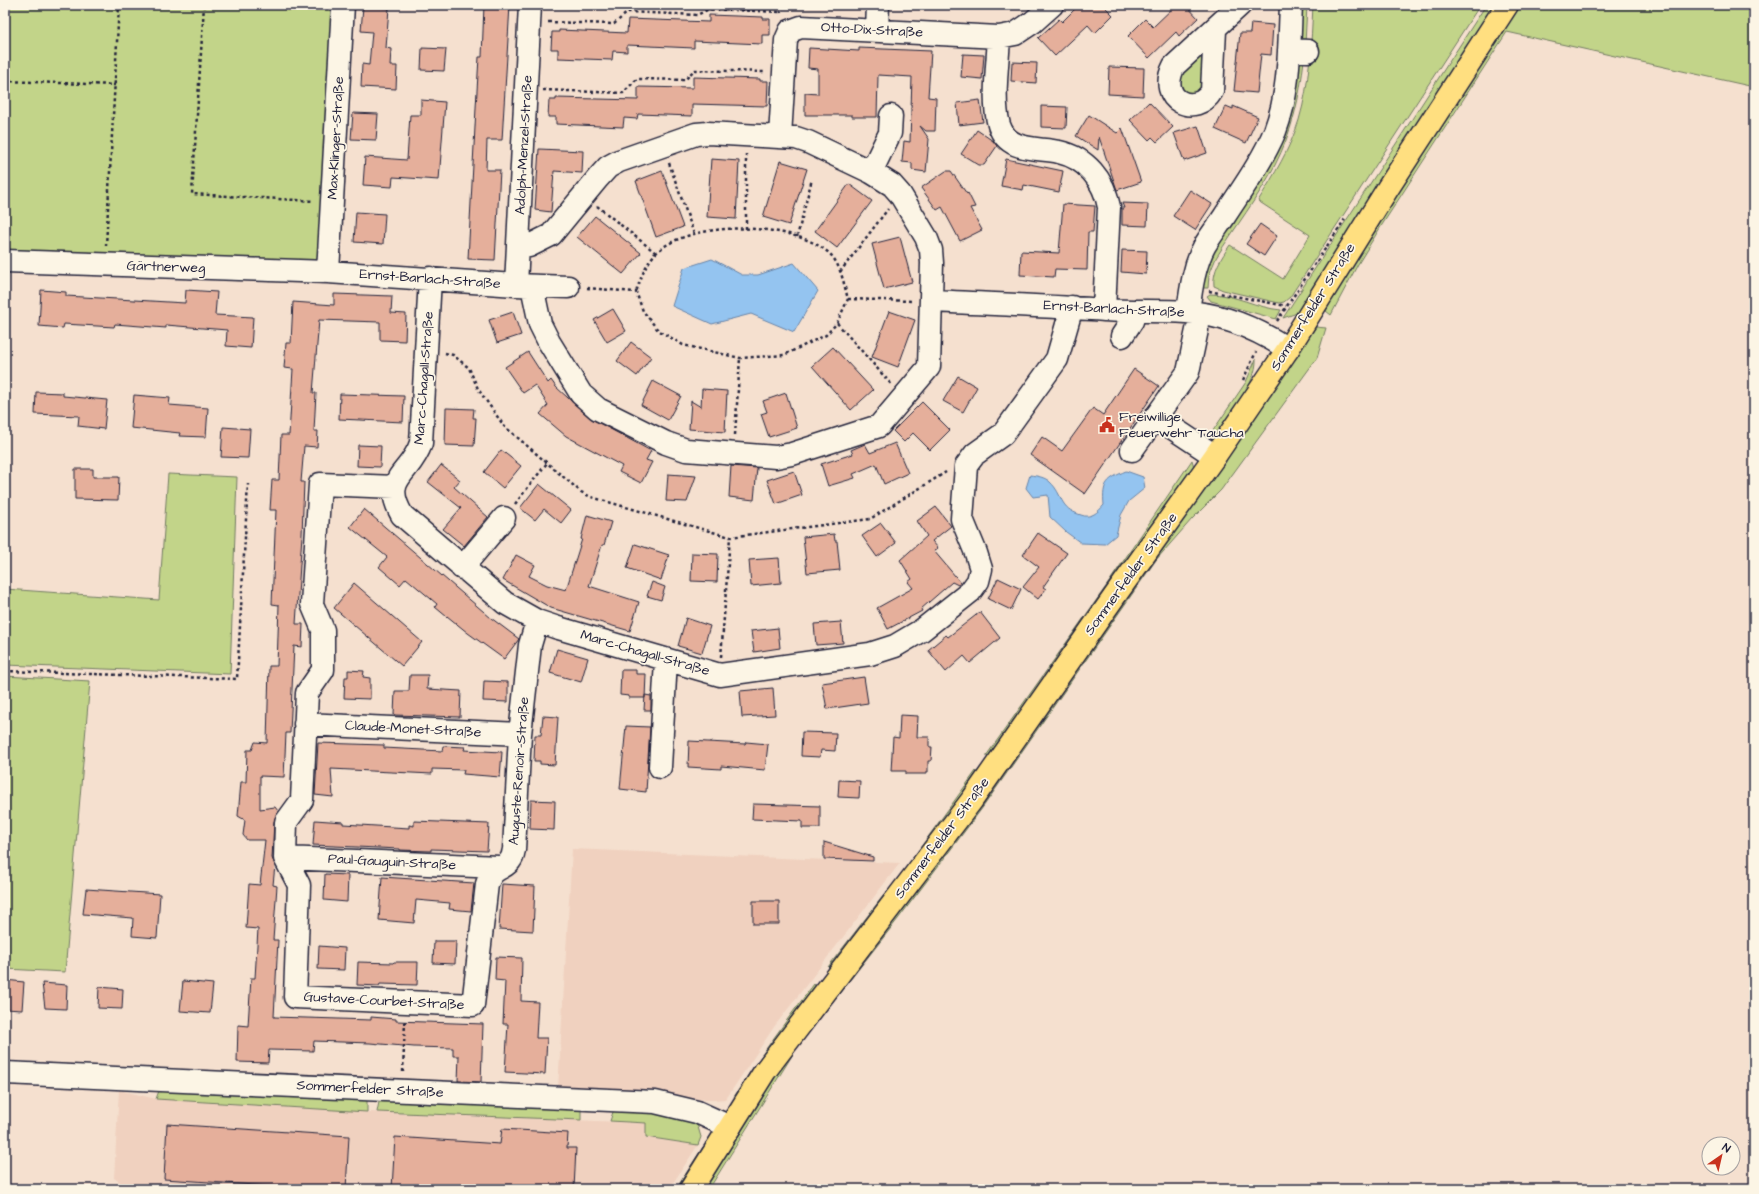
<svg xmlns="http://www.w3.org/2000/svg" width="1759" height="1194" viewBox="0 0 1759 1194" font-family="'Architects Daughter',sans-serif">
<rect width="100%" height="100%" fill="#f5e0cf"/>
<filter id="ink" filterUnits="userSpaceOnUse"><feTurbulence type="fractalNoise" baseFrequency=".025" numOctaves="2"/><feDisplacementMap in="SourceGraphic" scale="8" xChannelSelector="R" yChannelSelector="G"/><feConvolveMatrix kernelMatrix="1 2 1 2 8 2 1 2 1" color-interpolation-filters="sRGB"/></filter>
<g filter="url(#ink)">
<path fill="#f0d1bf" d="M572,849L900,863L774,1027L726,1099L713,1100L696,1099L651,1091L558,1089Z
M119,1090L156,1099L367,1112L647,1123L646,1137L698,1145L669,1189H130L114,1178Z"/>
<path fill="#c2d489" stroke="#727b62" d="M5,5H332L320,264L182,256L5,250Z
M1299,5H1307L1305,44L1298,43Z
M1313,5H1480L1290,297L1284,302L1279,303L1223,290L1214,286C1212,271 1222,257 1230,245L1283,279L1310,235L1258,201C1274,175 1290,149 1299,120C1310,83 1311,43 1313,5Z
M1486,5H1498L1297,313L1283,318Z
M1516,5H1754V87L1507,32L1380,228L1358,264L1331,315L1326,311L1340,284Z
M1199,51L1210,57L1207,85L1193,100L1174,83Z
M1297,59L1304,60C1300,97 1292,132 1275,165C1258,198 1235,227 1216,258L1209,275L1208,288H1203L1200,283L1202,273Z
M1210,294C1235,294 1257,308 1281,310L1276,319L1269,317L1211,301L1207,296Z
M1316,327L1326,328L1317,358L1221,490L1192,519L1156,560L983,807L898,919L798,1046L709,1189H702L773,1075L1200,496Z
M1256,359C1257,384 1230,414 1216,434L1210,435L1246,382Z
M1192,460L1194,467L993,757L986,756L1105,588Z
M168,474L237,477L230,674L5,665V589L159,600Z
M5,676L90,681L65,972L5,969Z
M976,771L978,777L920,854L915,855Z
M883,896L885,899L830,969L828,967Z
M814,984L816,987L737,1096L734,1097C759,1057 786,1021 814,984Z
M160,1088L367,1100V1112L156,1099Z
M383,1097L581,1104V1120L377,1112L379,1102Z
M615,1106L656,1109L692,1120L698,1127L701,1137L698,1145L646,1137V1123L610,1121Z
M703,1147V1154L681,1189H676Z"/>
<path fill="#94c4f0" stroke="#6683a8" d="M712,259L742,275H758L794,263L818,291L794,332L751,314L712,324L672,306L684,268Z
M1126,471L1143,477L1145,488L1129,501L1121,515L1116,535L1105,544L1081,543L1066,532L1050,517L1048,495L1033,497L1026,488L1030,475C1037,476 1045,477 1050,482C1064,495 1058,508 1081,515C1091,519 1098,512 1104,505C1102,483 1107,479 1126,471Z"/>
<path fill="#e5af9b" stroke="#22223b" d="M484,5H510L502,140H487L486,170H500L495,260L468,259L476,108L479,57H482Z
M1079,5H1103L1113,15L1095,33L1088,25L1055,56L1038,38L1059,19L1062,22Z
M1176,5H1186L1198,18L1179,36L1176,32L1149,58L1128,36L1145,19L1153,27Z
M363,6L389,8L386,48L391,49L390,66H397L396,89L361,87L362,64L369,65L372,32L361,31Z
M709,15L763,17V19H770V35H762V44L694,41V48L627,45V52L613,51L612,60L558,58V49H551L552,32H559V30L627,33L628,19L709,22Z
M1251,23L1273,25L1271,55L1261,54L1257,93L1234,91L1240,33H1250Z
M422,48L446,49L444,71L421,70Z
M809,48L859,51V48L931,51L928,97L936,98L935,131H926L920,126L929,139L926,172L912,170V163L902,162L904,141L910,142L912,77L878,75L877,117H852V115H805V93L818,94V69L808,68Z
M963,54L984,55L982,79L961,77Z
M1012,62L1037,63L1036,83L1011,81Z
M1109,67L1144,68L1143,96L1108,94Z
M693,77L760,79V81H768L767,106L692,104V116L638,114L637,119L624,118L623,127L556,124V117H548L549,100H556V98L638,100V87L693,88Z
M421,100L445,102L439,180L393,177L392,187L363,185L365,157L407,160L410,115H421Z
M980,100L983,122L959,125L957,103Z
M1149,102L1173,127L1157,142L1152,137L1149,140L1130,120Z
M1041,106L1067,107L1066,128L1041,127Z
M1226,106L1233,109V106L1258,117L1246,143L1215,129Z
M353,113L378,114L376,140L351,139Z
M1089,115L1117,133L1122,128L1141,182L1117,190L1099,137L1098,150L1076,136Z
M1198,126L1207,153L1184,161L1174,133Z
M977,130L993,141L997,146L984,165H979L961,154Z
M539,149L583,151L582,173L554,171L551,212L535,210Z
M711,159L739,161L736,219L707,217Z
M1006,159L1063,171L1059,192L1024,185L1023,190L1001,186Z
M780,161L807,169L789,225L763,217Z
M662,171L683,227L656,237L636,181Z
M946,171H951L967,194L968,193L975,207L970,208L982,230L960,241L942,207L937,210L921,188Z
M849,184L872,201L837,248L815,231Z
M1190,190L1212,204L1195,230L1173,216Z
M1122,203L1148,204L1147,226L1122,225V208H1124Z
M1063,204L1095,206L1093,232H1088L1087,270L1055,269L1054,277L1020,275L1021,251L1059,253Z
M356,212L385,214L383,244L354,242Z
M595,216L641,253L623,274L577,237Z
M1260,224L1277,236L1264,256L1246,244Z
M900,237L912,282L884,289L872,244Z
M1122,250L1147,251L1146,274L1121,272Z
M41,290L66,292V296L185,303L186,290L217,292L215,315L253,317L251,348L226,346L227,330L166,325V328L115,324L114,327L64,324L63,328L39,326Z
M334,294L392,296L391,313L406,314L405,341L380,340V322L319,320L313,393H316L314,431H318L317,447L304,446L301,482H304L302,535L296,624H303L302,647L294,646L290,733H286L284,777L260,776V809L275,807L278,811L274,822L272,858L275,865L273,885L277,886L273,940H278L274,1017L371,1020V1017L396,1019V1021L483,1024L481,1082L458,1081L459,1056H453V1048L414,1047L370,1043L314,1041L313,1051L269,1050L268,1063L237,1062L238,1025L248,1026L251,978H255L258,929L246,928L249,884L260,885L265,840H247L243,835L245,820L238,816L241,782H246L247,750H252L255,742L267,743L269,666H277L279,605L272,604L276,510H270L272,480H279L281,435H289L293,369L284,368L286,343H291L293,302L334,305Z
M613,309L626,331L607,342L594,320Z
M889,311L915,320L898,367L872,357Z
M513,312L521,335L497,343L489,320Z
M631,342L651,357L637,376L617,361Z
M833,347L873,390L851,410L812,366Z
M528,352L548,383L551,380L556,387L590,418L651,451L646,460L652,462L641,483L619,472L622,466L566,436L540,414L548,405L535,385L523,393L505,367Z
M1134,369L1159,386L1085,494L1030,455L1042,437L1062,451L1093,408L1103,415Z
M958,376L977,387L963,412L943,401Z
M653,381L681,396L668,420L641,405Z
M702,389L727,391L725,432L689,429L691,401L701,407Z
M36,392L63,393V396L107,400L104,429L78,426L79,416L35,414Z
M786,393L797,428L769,437L761,414L767,412L763,401Z
M340,394L404,396L403,422L339,419Z
M134,395L170,398L169,405L208,408L206,437L179,436L180,433L131,428Z
M922,402L950,430L930,450L913,433L904,442L893,431Z
M446,408L474,409L473,418H476L474,446L445,445Z
M223,427L250,429L248,458L221,457Z
M895,443L908,473L884,484L876,464L853,474L855,478L828,486L821,464L853,454L851,450L865,444L870,453Z
M358,445L381,446L380,467L357,466Z
M501,450L521,466L503,488L484,472Z
M441,465L460,480L454,487L488,517L464,546L443,529L461,508L428,482Z
M731,466L757,468L754,500L729,497Z
M75,469H93V477H119L118,500L75,499Z
M794,471L802,495L776,504L767,480Z
M668,474L696,476L687,502L666,501Z
M539,484L571,510L561,523L544,509L535,520L520,508Z
M936,507L951,526L932,541L938,548L934,551L961,583L958,585L952,582L921,609L922,611L888,629L877,608L913,588L908,582L912,579L900,560L927,536L917,521Z
M364,509L491,618L519,639L504,659L468,633L447,616V617L435,607L437,604L406,578L400,585L379,567L387,557L350,527Z
M587,515L611,522L604,545H602L589,586L639,602L630,631L551,608L503,580L516,555L535,565L529,576L547,585L566,590L582,539H581Z
M881,523L896,543L877,557L862,536Z
M1038,533L1067,553L1043,587L1046,589L1038,599L1023,587L1039,567L1023,555Z
M834,534L835,541H837L840,570L807,573L803,537Z
M635,544L669,555L661,580L627,568Z
M692,553L718,554L717,582L691,581Z
M779,558L781,583L751,586L749,560Z
M998,578L1021,589L1011,610L988,599Z
M652,582L665,587L661,600L647,596Z
M354,583L422,642L402,666L334,608Z
M980,612L1000,638L970,663L964,656L946,672L928,650L946,635L948,637Z
M686,618L710,626L702,653L678,646Z
M841,622L843,643L816,645L814,624Z
M778,628L780,648L754,652L751,631Z
M557,649L588,658L581,682L550,673Z
M348,670L364,671L363,677L370,678V699L344,698L345,677H348Z
M621,670H636V674H646L645,698H629V696L620,695Z
M410,675H428L427,689L461,691L460,717L394,715L395,691H409Z
M864,677L868,703L827,709L822,683Z
M484,681L508,682V702L483,701Z
M773,688L775,715L742,717L740,691Z
M645,695L651,696V710H644Z
M900,715L918,716L917,737H929V747H932L931,761H928V772H926V774H906V771H891L893,737L899,738Z
M543,716L558,717L555,765L540,764V761H534L535,735H541Z
M626,726L650,727L646,792L620,789Z
M802,732L836,733L835,751L821,750L820,757L801,756Z
M689,741L745,744L746,742L768,744L765,770L721,766V769L688,767Z
M318,743L384,745V748L442,751L443,746L465,747L464,750L502,752L500,777L463,774L464,770L432,769V774L331,769L333,797L315,795Z
M839,780L860,781L859,798L838,797Z
M531,800L555,801L554,830L530,829Z
M753,804L820,806V828H802V821L752,819Z
M315,820L343,822V824L409,828V825L414,826V821L489,824L487,851L431,849V851L400,850V849L313,845Z
M824,842L873,857V861L824,859Z
M325,874L348,875L347,902L324,900Z
M382,877L474,883L471,911L449,909L450,903L416,900L414,923L379,920Z
M502,884L535,886L533,931L499,929Z
M86,889L160,894L157,938L132,936L133,918L83,914Z
M753,901H779V924H753Z
M434,941H456L455,964L433,963Z
M319,946L345,948L344,970L318,969Z
M496,957L522,958L521,1001L538,1002L536,1038H547L545,1074L505,1072L508,1024H503L505,981L495,980Z
M358,962L393,963L394,962H418L417,985L380,984L379,986L357,985Z
M5,980L24,982L22,1010L5,1009Z
M183,981L213,984L210,1013L180,1011Z
M42,983L67,985L66,1009L45,1008Z
M99,987L123,989L122,1009L98,1008Z
M167,1124L349,1136L346,1189H315L164,1179Z
M502,1129L568,1133L567,1148H576L574,1189H392L395,1137L500,1144Z"/>
<g fill="none" stroke-linecap="round" stroke-linejoin="round">
<defs>
<path id="minor" d="M877,30L878,5
M1215,30L1212,91C1196,118 1156,101 1174,66L1240,5
M999,37C998,62 992,101 999,125C1008,153 1037,147 1059,152C1086,158 1104,180 1109,207L1104,310
M1289,50L1308,51
M780,136L786,40L790,31L801,27L999,37L1015,34L1033,22L1052,5
M871,172L890,133L891,116
M519,247L529,246L551,235L598,178L608,167L619,161L696,134L708,133L796,138L808,142L871,172L892,185L900,194L926,237L931,250L932,263L929,367L879,426L792,454L776,457L686,450L666,443L598,409L581,394L549,342L540,324L532,286
M5,261L328,272L516,285L568,287
M328,272L343,5
M430,278L421,443C411,475 380,477 402,515L505,603L537,621L555,627L720,675L870,654L895,646L922,630L970,592L978,581L981,569L976,553L962,519L966,466L975,454L1003,434L1057,359L1072,307
M516,285L530,5
M932,301C990,304 1047,306 1105,310C1132,312 1159,310 1186,312C1224,314 1257,329 1288,349
M1188,312C1191,289 1194,265 1205,245C1211,235 1218,226 1224,217C1242,189 1262,162 1275,131C1290,92 1289,46 1291,5
M1122,336L1132,321L1135,311
M1156,417L1215,456
M1132,450L1188,372L1197,330
M395,487L320,484L312,604L323,630V670L307,693L302,800L286,822L285,858L299,885L295,997L473,1005L487,884C493,865 506,870 511,859C513,857 513,852 514,850L520,734L530,645L537,621
M462,568L504,518
M305,724L520,734
M660,767L666,660
M285,858L499,867
M5,1073L655,1102L697,1112L730,1127"/>
<path id="major" d="M691,1189L765,1071L972,800L1114,597L1215,456L1288,349L1388,188L1507,5"/>
</defs>
<use href="#minor" stroke="#22223b" stroke-width="25"/>
<use href="#major" stroke="#22223b" stroke-width="25"/>
<path stroke="#22223b" stroke-width="2.5" stroke-dasharray="3 3" stroke-linecap="butt" d="M204,5L192,194L314,201
M779,5L781,13
M548,22L614,24L628,12L697,15L709,9L781,12
M5,81L115,85
M543,90L623,93L637,79L685,80L694,70L765,72
M669,163L694,234
M597,206L656,253
M746,229V153
M797,237L812,179
M106,246L119,5
M840,272L888,209
M587,288L636,292L643,311L658,330L683,345L740,358L784,355L826,335L837,323L848,299C844,285 841,265 830,254C795,221 689,219 655,254C645,265 641,278 636,292
M1209,291L1286,306
M848,299L913,301
M1277,321L1345,219
M837,323L891,384
M445,353L453,355L469,368L478,389L504,426L581,492L591,497L730,537L870,519L946,472
M1243,380L1256,352
M735,435L740,358
M515,504L547,463
M721,657L730,537
M5,671L237,679L248,484
M403,1072L405,1021"/>
<use href="#minor" stroke="#fcf5e5" stroke-width="22"/>
<use href="#major" stroke="#ffdf80" stroke-width="22"/>
</g>
</g>
<defs>
<symbol id="civic-bare" viewBox="-9 -9 18 18"><path d="M-.6-6.5H3V-4.5H.6V-3L4-1V1h2V6H-6V1h2V-1L-.6-3ZM-1.2 2.5V6h2.4V2.5Z" fill="#c8321e" stroke="#fcf5e5" stroke-width="2.5" paint-order="stroke"/></symbol>
</defs>
<g fill-rule="evenodd">
<use href="#civic-bare" x="1096" y="414" width="22" height="22"/>
</g>
<g text-anchor="middle" dominant-baseline="central" stroke-width="3.5" stroke-linejoin="round" paint-order="stroke">
<g font-size="14" fill="#22223b" stroke="#fcf5e5">
<text transform="translate(872 30) rotate(3)">Otto-Dix-Straße</text>
<text transform="translate(336 138) rotate(-87)">Max-Klinger-Straße</text>
<text transform="translate(524 145) rotate(-87)">Adolph-Menzel-Straße</text>
<text transform="translate(166 267) rotate(2)">Gärtnerweg</text>
<text transform="translate(430 279) rotate(4)">Ernst-Barlach-Straße</text>
<text transform="translate(1313 307) rotate(-58)">Sommerfelder Straße</text>
<text transform="translate(1114 309) rotate(3)">Ernst-Barlach-Straße</text>
<text transform="translate(424 378) rotate(-86)">Marc-Chagall-Straße</text>
<text transform="translate(1131 574) rotate(-54)">Sommerfelder Straße</text>
<text transform="translate(645 653) rotate(16)">Marc-Chagall-Straße</text>
<text transform="translate(413 729) rotate(3)">Claude-Monet-Straße</text>
<text transform="translate(519 771) rotate(-86)">Auguste-Renoir-Straße</text>
<text transform="translate(942 838) rotate(-53)">Sommerfelder Straße</text>
<text transform="translate(392 862) rotate(3)">Paul-Gauguin-Straße</text>
<text transform="translate(384 1001) rotate(3)">Gustave-Courbet-Straße</text>
<text transform="translate(370 1089) rotate(3)">Sommerfelder Straße</text>
</g>
<g font-size="14" fill="#22223b" stroke="#fcf5e5" text-anchor="start">
<text x="1119" y="417">Freiwillige<tspan x="1119" dy="16">Feuerwehr Taucha</tspan></text>
</g>
</g>
<rect width="1759" height="1194" fill="none" stroke="#fcf5e5" stroke-width="20"/>
<rect x="10" y="10" width="1739" height="1174" fill="none" stroke="#22223b" stroke-width="1.5" filter="url(#ink)"/>
<g transform="translate(1721 1156) rotate(34)"><circle r="19" fill="#fcf5e5" stroke="#a5a1a1"/>
<path d="M0-3L7 15L0 10L-7 15Z" fill="#c8321e"/>
<text y="-6" font-size="11" font-weight="bold" text-anchor="middle" fill="#22223b">N</text>
</g>
</svg>
